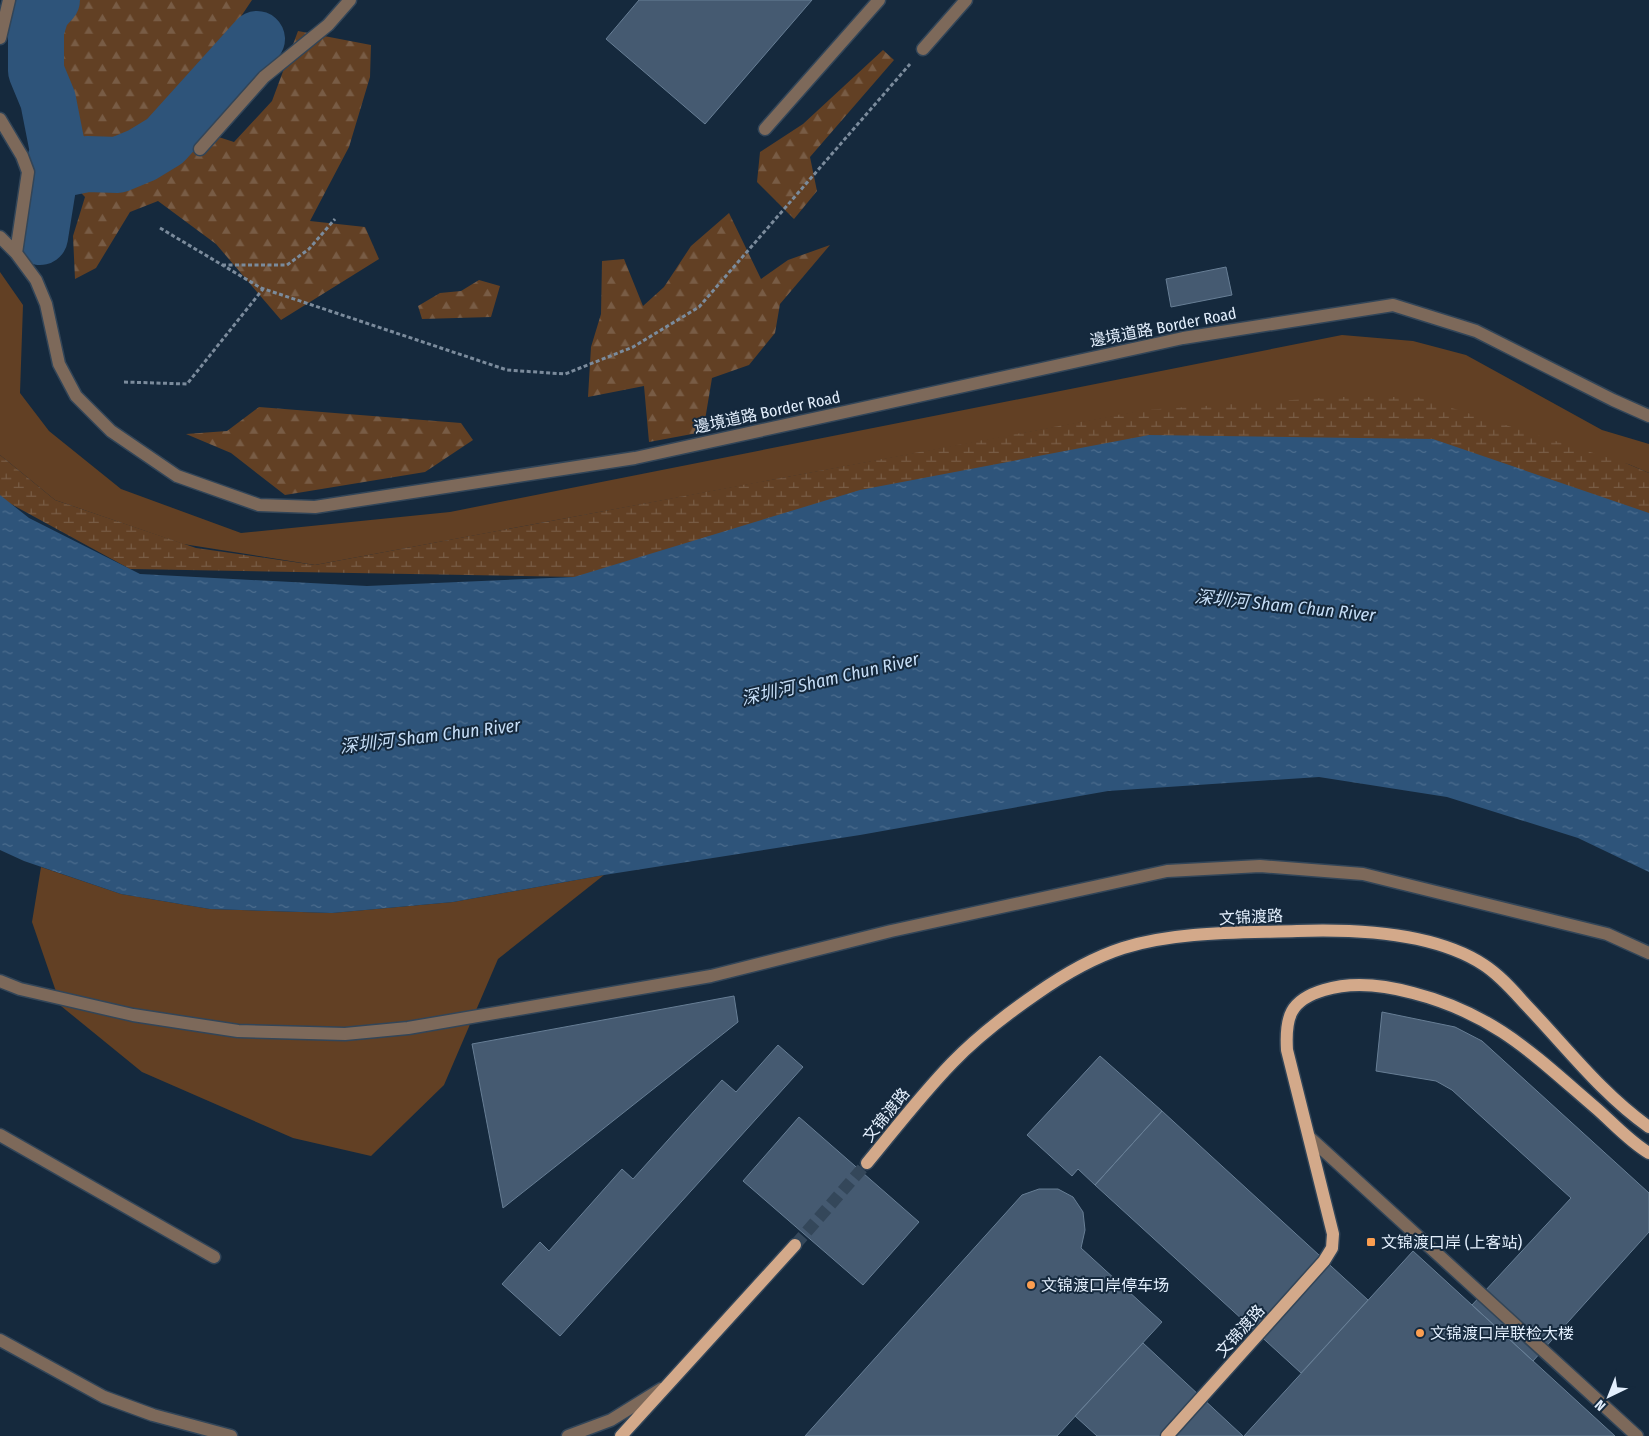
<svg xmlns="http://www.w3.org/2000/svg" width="1649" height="1436" viewBox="0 0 1649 1436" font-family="'Fira Sans Condensed','Noto Sans SC',sans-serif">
<defs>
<pattern id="forest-firs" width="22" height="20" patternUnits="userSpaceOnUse" patternTransform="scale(1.25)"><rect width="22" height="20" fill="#624024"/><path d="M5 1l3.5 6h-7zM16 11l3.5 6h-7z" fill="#785c45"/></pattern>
<pattern id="wetland-marsh" width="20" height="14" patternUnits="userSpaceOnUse" patternTransform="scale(1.25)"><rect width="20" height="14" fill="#624024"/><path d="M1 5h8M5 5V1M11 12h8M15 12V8" fill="none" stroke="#785c45"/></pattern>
<pattern id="water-ripples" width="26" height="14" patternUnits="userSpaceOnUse" patternTransform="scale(1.25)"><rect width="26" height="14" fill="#2e547a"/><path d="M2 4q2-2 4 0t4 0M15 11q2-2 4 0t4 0" fill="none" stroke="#4c6d8e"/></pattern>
</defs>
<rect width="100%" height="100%" fill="#15293d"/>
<path fill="#624024" d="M0,272L23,305L20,393L49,431L121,489L241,533L450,512L1342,335L1413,341L1466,355L1602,430L1649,444V473L1628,464L1137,412L315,565L183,544L55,500L0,455Z
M41,867L121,894L210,909L332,913L453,902L604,875L498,959L444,1085L371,1156L293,1138L142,1072L61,1006L32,922Z"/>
<path fill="url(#forest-firs)" d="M76,0H252L187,97L200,131L234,142L272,101L298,31L371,45L370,77L349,147L310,221L365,227L379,259L281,320L216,244L158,201L130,212L96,268L75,279L73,236L85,197L39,149L12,85Z
M883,50L894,60L810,157L817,191L794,219L757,182L760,152L803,124Z
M729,213L761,279L788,260L830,245L780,304L775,333L749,365L712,378L703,432L649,442L644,386L588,397L591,347L601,314L602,261L624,259L643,306L664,287L691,246Z
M479,280L500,286L491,317L422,319L418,306L440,293L461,291Z
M259,407L461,423L473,440L425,472L285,495L231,453L186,434L227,431Z"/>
<path fill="url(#wetland-marsh)" d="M1337,397H1417L1628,464L1649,473V514L574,577L130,569L0,498V455L55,500L196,548L315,565L1144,410Z"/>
<path fill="url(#water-ripples)" d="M1149,435L1433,439L1649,513V872L1578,838L1447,797L1319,777L1108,791L860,835L604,875L453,902L332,913L210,909L121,894L24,861L0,850V495L29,518L140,574L367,586L574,577L860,490Z"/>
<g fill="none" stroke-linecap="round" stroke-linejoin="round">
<path stroke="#2e547a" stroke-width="56" d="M52,171L87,164L118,165L142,155L165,141L257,39
M40,237L49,181L58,151L48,100L36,71V30L42,11L52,0"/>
</g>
<path fill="#455a71" stroke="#677e95" d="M639,0H812L705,124L606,39Z
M1226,267L1232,295L1171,307L1166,279Z
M734,996L738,1022L503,1208L472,1044Z
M1382,1012L1455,1027L1482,1041L1649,1193V1232L1533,1361L1472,1305L1571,1198L1452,1090L1436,1081L1376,1071Z
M778,1045L803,1067L560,1336L502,1284L540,1242L549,1251L622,1169L633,1179L722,1080L736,1092Z
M1100,1056L1162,1111L1095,1185L1078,1169L1072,1176L1027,1135Z
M1162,1111L1368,1300L1301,1373L1095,1185Z
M799,1117L919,1222L863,1285L743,1181Z
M1039,1189H1058L1073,1197L1083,1212L1085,1230L1081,1248L1162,1322L1057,1436H805L1022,1195Z
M1413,1251L1472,1305L1615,1436H1244Z
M1143,1343L1243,1436H1097L1075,1416Z"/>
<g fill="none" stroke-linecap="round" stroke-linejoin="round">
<path stroke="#34475a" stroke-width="12" stroke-dasharray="12 6" stroke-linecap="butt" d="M795,1245L867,1163"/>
<defs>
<path id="service" d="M0,38L9,0
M923,49L966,0
M0,119L22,156L28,172L16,253
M765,129L879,0
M200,149L264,77L328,25L350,0
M0,237L16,253L36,280L46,304L59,364L76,396L111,431L177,476L259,505L315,507L635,458L1183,338L1393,305L1476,331L1613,400L1649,416
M0,981L20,989L133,1015L238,1031L345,1034L408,1028L711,976L891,931L1167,871L1260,866L1363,874L1607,934L1649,953
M1309,1137L1637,1436
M0,1340L104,1397L153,1415L231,1436
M568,1436L611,1420L661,1389"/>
<path id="minor" d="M0,1135L214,1257"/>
<path id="primary" d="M867,1163C895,1129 922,1094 952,1063C977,1037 1007,1014 1036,994C1063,975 1092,958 1123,948C1178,931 1240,933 1297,931C1355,929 1434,932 1484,965C1501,976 1515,993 1528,1007C1567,1048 1603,1095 1649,1127
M621,1436L795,1245
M1167,1436L1324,1261L1332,1248L1333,1234L1287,1050C1285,1017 1290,1000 1324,990C1353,981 1384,985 1413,993C1495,1014 1535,1056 1597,1109C1613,1123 1630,1142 1649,1153"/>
</defs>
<use href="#service" stroke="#324558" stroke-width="15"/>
<use href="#minor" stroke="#324558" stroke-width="15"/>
<use href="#primary" stroke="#324558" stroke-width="15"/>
<path stroke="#7b8b9c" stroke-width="3" stroke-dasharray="4 2.5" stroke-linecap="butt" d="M160,228L261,288L507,370L565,374L633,347L699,307L910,64
M222,265H287L309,249L335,219
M124,382L187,384L263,289"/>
<use href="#service" stroke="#7d695a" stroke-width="12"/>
<use href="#minor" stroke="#7d695a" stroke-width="12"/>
<use href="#primary" stroke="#d3a98a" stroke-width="12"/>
</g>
<g fill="#fb9e50" stroke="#15293d" stroke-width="2">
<rect x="1366" y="1237" width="10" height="10" rx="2.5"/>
<circle cx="1031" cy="1285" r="5"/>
<circle cx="1420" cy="1333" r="5"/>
</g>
<g text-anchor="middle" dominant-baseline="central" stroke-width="4" stroke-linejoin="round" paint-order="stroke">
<g font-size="16" fill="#e3effd" stroke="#15293d">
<text transform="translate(1163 327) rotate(-11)">邊境道路 Border Road</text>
<text transform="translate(767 412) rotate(-12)">邊境道路 Border Road</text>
<text transform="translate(1251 917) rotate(-3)">文锦渡路</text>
<text transform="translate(886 1115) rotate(-51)">文锦渡路</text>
<text transform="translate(1240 1331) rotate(-48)">文锦渡路</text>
</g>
<g font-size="16" fill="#e3effd" stroke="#15293d" text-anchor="start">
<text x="1381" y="1242">文锦渡口岸 (上客站)</text>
<text x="1041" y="1285">文锦渡口岸停车场</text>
<text x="1430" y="1333">文锦渡口岸联检大楼</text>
</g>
<g font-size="18" font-style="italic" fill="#c6def7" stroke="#15293d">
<text transform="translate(1285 606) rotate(6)">深圳河 Sham Chun River</text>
<text transform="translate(830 679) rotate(-13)">深圳河 Sham Chun River</text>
<text transform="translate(430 736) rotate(-7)">深圳河 Sham Chun River</text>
</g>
</g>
<g transform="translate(1609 1396) rotate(223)" stroke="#15293d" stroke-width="4" paint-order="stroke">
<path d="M0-4L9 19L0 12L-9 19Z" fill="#e3effd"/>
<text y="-8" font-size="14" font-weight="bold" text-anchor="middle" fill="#e3effd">N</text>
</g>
</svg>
